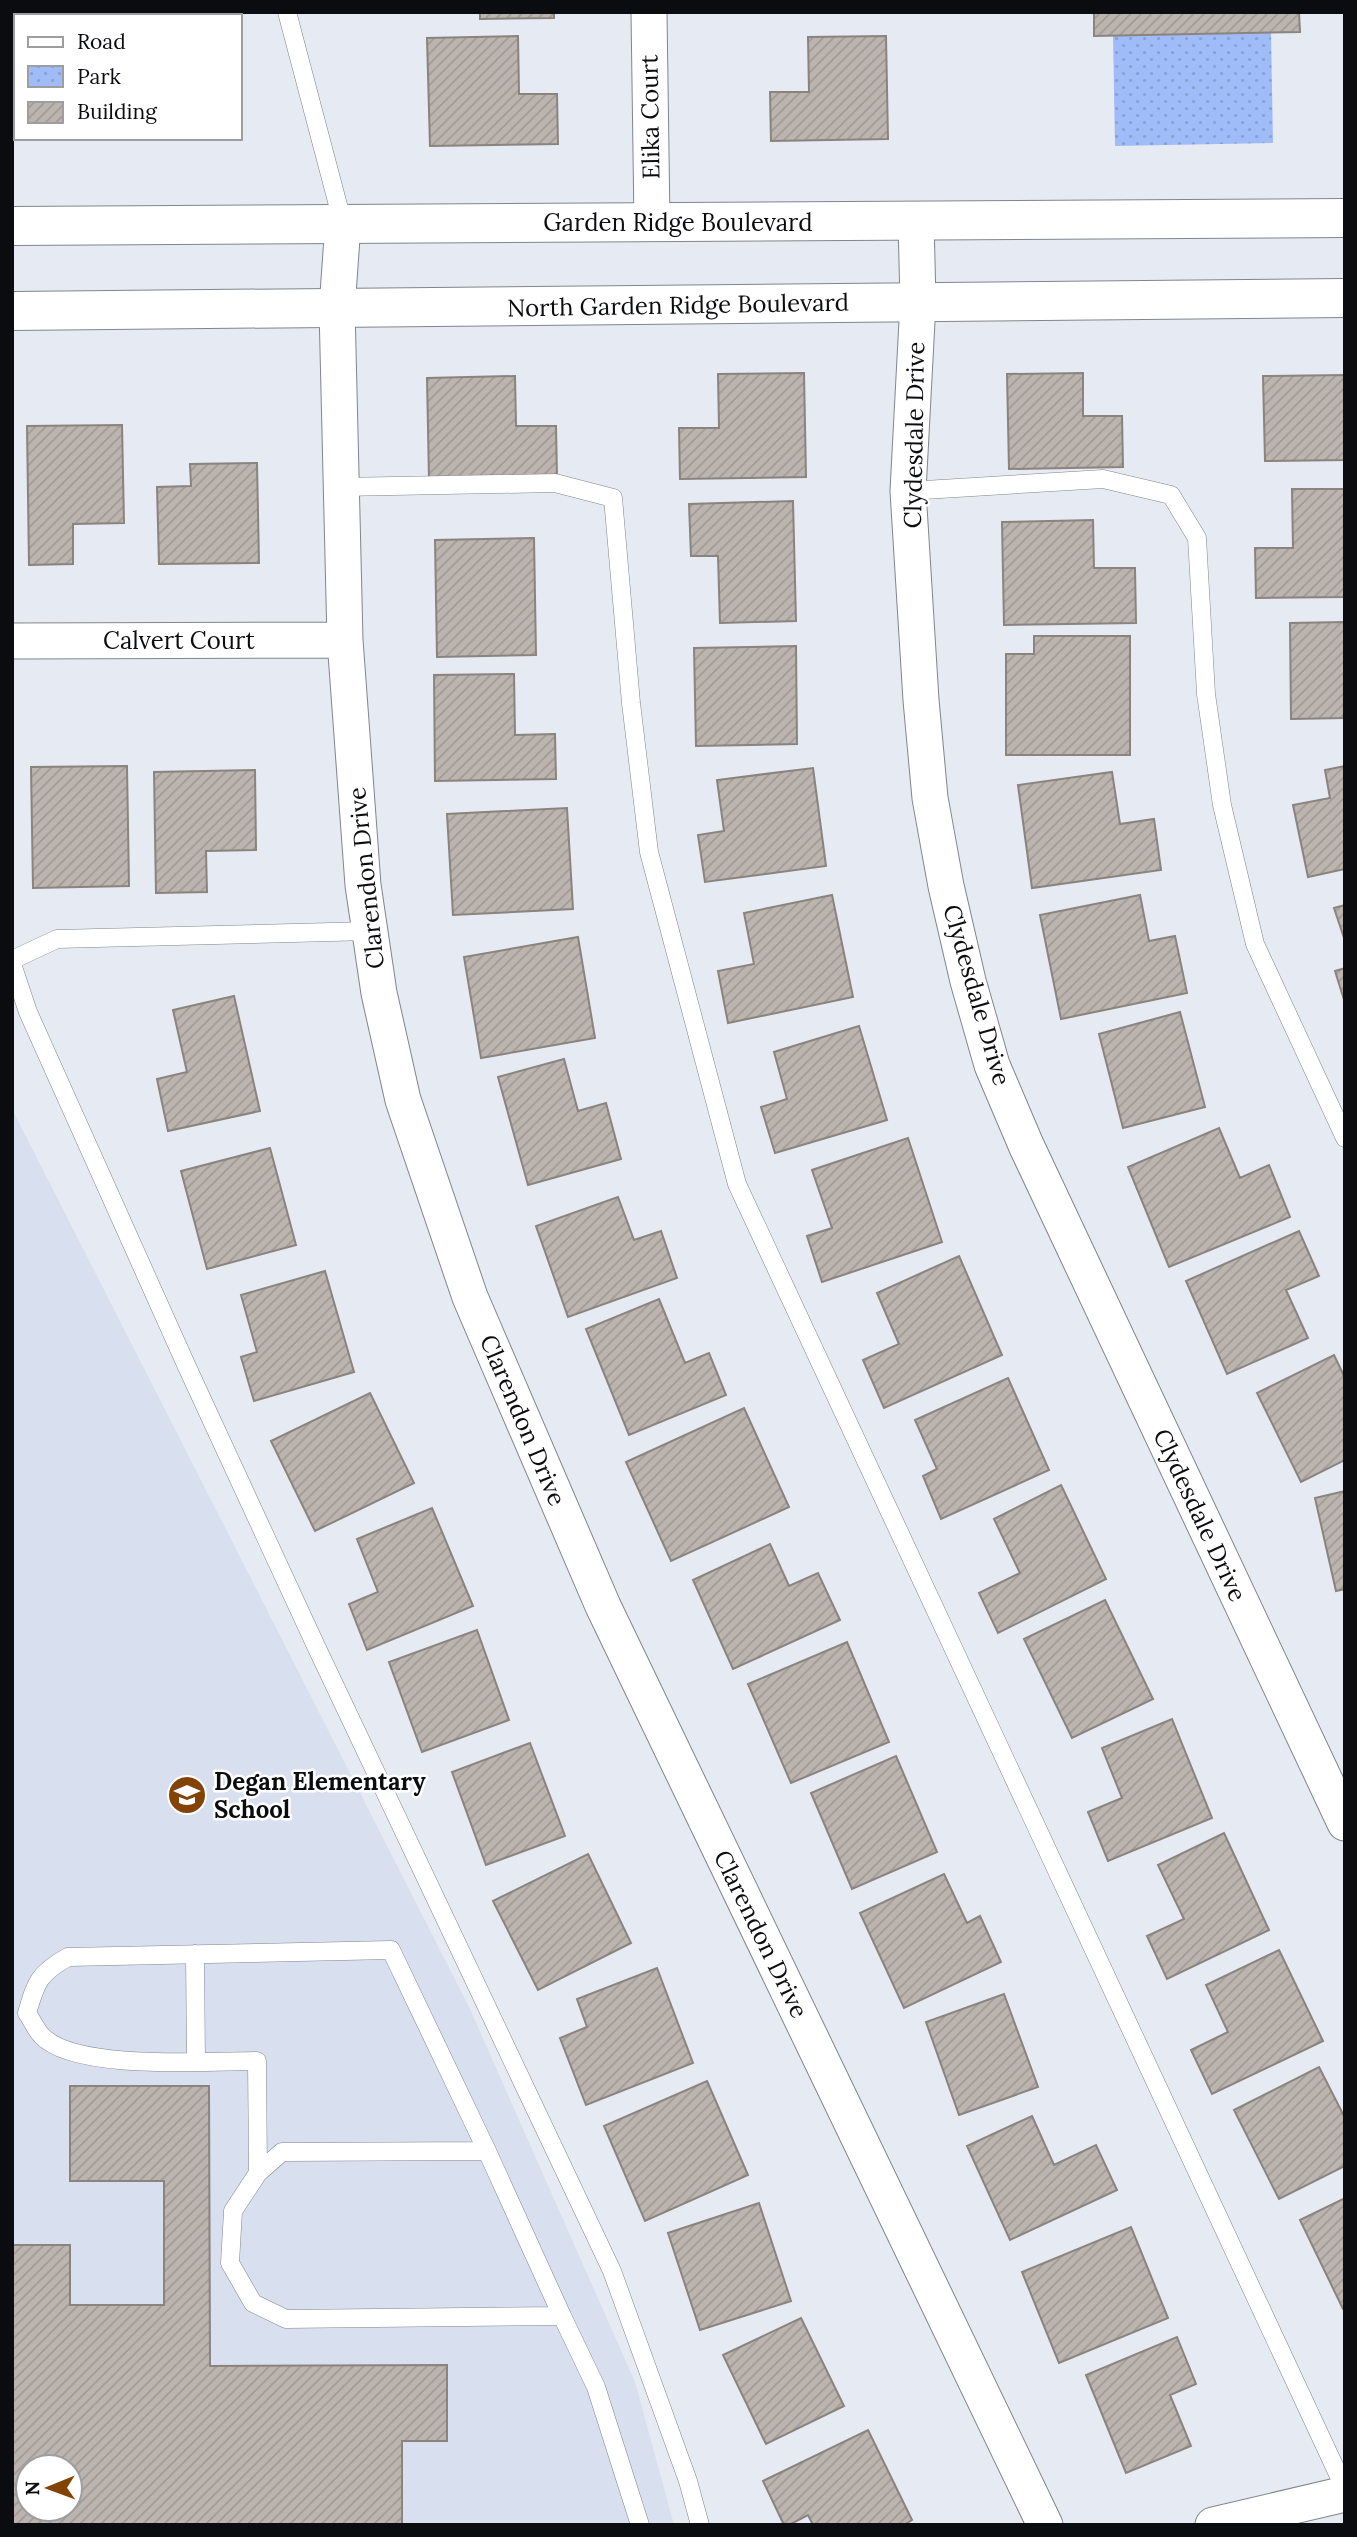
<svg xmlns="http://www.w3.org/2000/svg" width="1357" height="2537" viewBox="0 0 1357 2537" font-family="Lora,serif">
<defs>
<pattern id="park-dots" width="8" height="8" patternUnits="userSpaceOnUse" patternTransform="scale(1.75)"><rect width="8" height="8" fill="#9fbcf8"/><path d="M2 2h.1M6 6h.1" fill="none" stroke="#88a0d3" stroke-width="1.8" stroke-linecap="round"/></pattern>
<pattern id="building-hatch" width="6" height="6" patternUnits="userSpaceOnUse" patternTransform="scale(1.75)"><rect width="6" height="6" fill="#bcb4af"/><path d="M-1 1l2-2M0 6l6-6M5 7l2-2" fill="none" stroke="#a09a95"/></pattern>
</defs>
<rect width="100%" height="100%" fill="#e6eaf2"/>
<path fill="#d8dfee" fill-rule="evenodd" d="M12,1109L470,2009L635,2382L674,2525H12ZM28,2467H70V2509H28Z"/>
<path fill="url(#park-dots)" d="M1271,33L1273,143L1115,146L1113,36Z"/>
<path fill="url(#building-hatch)" stroke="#8a837e" stroke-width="2" fill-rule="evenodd" d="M12,12H136V16H16V130H12Z
M480,12H554V18L480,19Z
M1094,12H1299L1300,32L1094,36Z
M518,36L519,94H557L558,144L430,146L427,38Z
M886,36L888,139L771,141L770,92H809L808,37Z
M804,373L806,477L680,479L679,428H719L718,374Z
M1083,373V416H1122L1123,467L1009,469L1007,374Z
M1345,375V460L1265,461L1263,376Z
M515,376L516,426H556L557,477L429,479L427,378Z
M122,425L124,523L73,524V564L29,565L27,426Z
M257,463L259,563L159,564L157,487L191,486L190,464Z
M1292,489H1345V597L1256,598L1255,548H1293Z
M793,501L796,621L720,623L718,556H691L689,504Z
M1093,520L1094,568H1135L1136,623L1004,625L1002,522Z
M534,538L536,655L437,657L435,540Z
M1345,622V718L1291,719L1290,623Z
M1034,636H1130V755H1006V654H1034Z
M796,646L797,744L696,746L694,648Z
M514,674L515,735L555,734L556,779L435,781L434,675Z
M127,766L129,886L33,888L31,767Z
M1345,766V869L1308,877L1293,805L1330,798L1325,770Z
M813,768L826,866L705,882L698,835L724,831L717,780Z
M255,770L256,850L206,851L207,892L156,893L154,772Z
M1112,772L1120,824L1154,819L1161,870L1032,888L1018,785Z
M567,808L573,909L453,915L447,814Z
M832,895L853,997L728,1023L718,971L754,964L744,913Z
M1140,895L1149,941L1175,936L1187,993L1061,1019L1040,915Z
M1345,905V941L1334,908Z
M578,937L595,1038L481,1058L464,957Z
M1345,968V1003L1335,971Z
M234,996L260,1111L168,1131L157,1079L187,1072L173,1010Z
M1180,1012L1205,1107L1123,1128L1099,1034Z
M859,1026L887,1120L775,1153L761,1107L787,1099L774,1052Z
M564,1059L578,1111L606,1103L621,1159L528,1185L498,1077Z
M1219,1128L1240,1178L1269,1165L1290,1217L1169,1267L1128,1167Z
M908,1138L942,1242L822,1282L807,1236L832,1228L812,1170Z
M270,1148L296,1245L207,1269L181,1171Z
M618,1197L634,1240L661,1231L677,1278L568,1317L536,1226Z
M1299,1231L1319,1276L1286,1290L1308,1338L1227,1374L1186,1281Z
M959,1256L1002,1355L884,1408L863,1360L899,1344L877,1293Z
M325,1271L354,1372L254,1401L241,1357L257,1352L241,1295Z
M659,1299L685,1363L709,1353L726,1395L629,1435L586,1329Z
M1334,1355L1345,1378V1460L1301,1482L1257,1393Z
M1008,1378L1049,1470L941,1519L923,1476L937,1469L915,1420Z
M370,1393L414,1483L315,1531L271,1441Z
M744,1408L789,1507L671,1561L626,1462Z
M1061,1485L1106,1579L998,1633L979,1593L1020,1573L994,1519Z
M1345,1491V1589L1336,1591L1315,1498Z
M432,1508L473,1606L367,1650L349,1604L378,1592L357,1539Z
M770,1544L789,1586L818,1573L840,1620L733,1669L693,1580Z
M1105,1600L1153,1699L1072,1738L1024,1639Z
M477,1630L509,1720L422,1752L389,1662Z
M847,1642L889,1742L791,1783L748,1684Z
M1172,1719L1212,1818L1108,1861L1088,1812L1122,1798L1102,1748Z
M530,1743L565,1836L486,1865L452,1772Z
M896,1756L937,1852L852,1889L811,1793Z
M1224,1833L1269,1930L1167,1979L1147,1936L1184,1919L1158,1865Z
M588,1854L631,1943L538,1990L493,1901Z
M944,1874L967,1923L980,1916L1001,1962L904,2008L860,1913Z
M1279,1950L1323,2041L1212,2094L1191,2050L1228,2032L1206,1985Z
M657,1968L693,2063L586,2105L560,2038L587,2027L577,1999Z
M1004,1994L1038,2087L959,2115L926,2022Z
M1319,2067L1345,2118V2166L1279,2199L1234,2110Z
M707,2081L748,2175L645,2221L604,2126Z
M70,2086H209L210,2366L447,2365V2441H402V2525H12V2245H70V2305H164V2181H70ZM28,2467H70V2509H28Z
M1032,2116L1054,2165L1096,2145L1117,2190L1010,2240L967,2146Z
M1345,2198V2309H1343L1300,2220Z
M759,2203L791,2301L700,2330L668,2233Z
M1131,2227L1168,2318L1059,2363L1022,2272Z
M801,2318L844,2406L766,2444L723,2355Z
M1177,2337L1196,2384L1170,2395L1191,2446L1126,2473L1086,2375Z
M868,2430L912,2520L904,2525H813L808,2515L789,2525H784L763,2481Z"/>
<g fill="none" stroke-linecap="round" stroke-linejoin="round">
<defs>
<path id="service" d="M287,12L343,224
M341,487L555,483L613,498L631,703L649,852L737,1184L1345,2489
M908,491L1103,479L1171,495L1197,538L1206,694L1222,805L1255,944L1345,1138
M12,960L57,939L370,931
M12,964L28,1012L188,1369L315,1644L612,2271L688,2481L700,2525
M195,1954L196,2061
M258,2173L257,2061C209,2061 75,2071 42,2036C36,2030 32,2020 27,2013C36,1982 39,1973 68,1957L391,1950L487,2151L562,2316L286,2319L253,2303L230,2263L233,2211L258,2173L282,2152L487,2151
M562,2316L596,2387L640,2525"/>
<path id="minor" d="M649,12L652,223
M916,221L918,302L908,491L921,700L930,798L946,886L968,981L992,1065L1026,1145L1345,1823
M343,224L337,308L345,640L363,885L379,993L403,1100L470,1297L603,1606L1045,2525
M12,641L345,640
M1213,2525L1345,2494"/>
<path id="secondary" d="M12,226L1345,218
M12,311L1345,298"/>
</defs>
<use href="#service" stroke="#81858c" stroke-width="19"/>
<use href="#minor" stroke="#81858c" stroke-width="37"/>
<use href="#secondary" stroke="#81858c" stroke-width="40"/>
<use href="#service" stroke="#fff" stroke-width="18"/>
<use href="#minor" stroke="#fff" stroke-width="35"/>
<use href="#secondary" stroke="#fff" stroke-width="38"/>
</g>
<defs>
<symbol id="school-disc" viewBox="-11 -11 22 22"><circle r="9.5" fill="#824305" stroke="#fff"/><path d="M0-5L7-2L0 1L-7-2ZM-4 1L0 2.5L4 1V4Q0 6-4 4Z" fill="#fff"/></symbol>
</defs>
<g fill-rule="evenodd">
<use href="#school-disc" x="165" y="1773" width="44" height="44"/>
</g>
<g text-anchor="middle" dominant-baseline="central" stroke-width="5" stroke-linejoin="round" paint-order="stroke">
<g font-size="24" fill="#0b0c0f" stroke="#fff">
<text transform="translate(650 117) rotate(-91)">Elika Court</text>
<text x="678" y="222">Garden Ridge Boulevard</text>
<text transform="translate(678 305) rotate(-1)">North Garden Ridge Boulevard</text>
<text transform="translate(914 435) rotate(-89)">Clydesdale Drive</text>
<text x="179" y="640">Calvert Court</text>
<text transform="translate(366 878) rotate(-96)">Clarendon Drive</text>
<text transform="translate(977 995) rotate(74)">Clydesdale Drive</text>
<text transform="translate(523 1420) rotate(67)">Clarendon Drive</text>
<text transform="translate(1200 1515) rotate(65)">Clydesdale Drive</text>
<text transform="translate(761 1934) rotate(64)">Clarendon Drive</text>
</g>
<g font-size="24" font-weight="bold" fill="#0b0c0f" stroke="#fff" text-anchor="start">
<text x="214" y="1781">Degan Elementary<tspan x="214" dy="28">School</tspan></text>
</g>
</g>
<rect width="1357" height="2537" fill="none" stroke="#0b0c0f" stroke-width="28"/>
<rect x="14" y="14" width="228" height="126" fill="#ffffff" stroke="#9d9e9f" stroke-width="2"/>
<rect x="28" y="37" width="35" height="10" fill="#ffffff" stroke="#9d9e9f" stroke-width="2"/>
<text x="77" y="49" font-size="21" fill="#0b0c0f">Road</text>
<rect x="28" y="66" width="35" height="21" fill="url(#park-dots)" stroke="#9d9e9f" stroke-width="2"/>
<text x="77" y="84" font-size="21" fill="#0b0c0f">Park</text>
<rect x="28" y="102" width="35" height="21" fill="url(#building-hatch)" stroke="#9d9e9f" stroke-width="2"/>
<text x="77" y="119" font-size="21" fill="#0b0c0f">Building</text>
<g transform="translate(49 2488) rotate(269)"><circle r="33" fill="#ffffff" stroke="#9d9e9f" stroke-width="2"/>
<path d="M0-5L12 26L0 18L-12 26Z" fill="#824305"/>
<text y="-10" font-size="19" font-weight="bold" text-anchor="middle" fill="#0b0c0f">N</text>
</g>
</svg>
